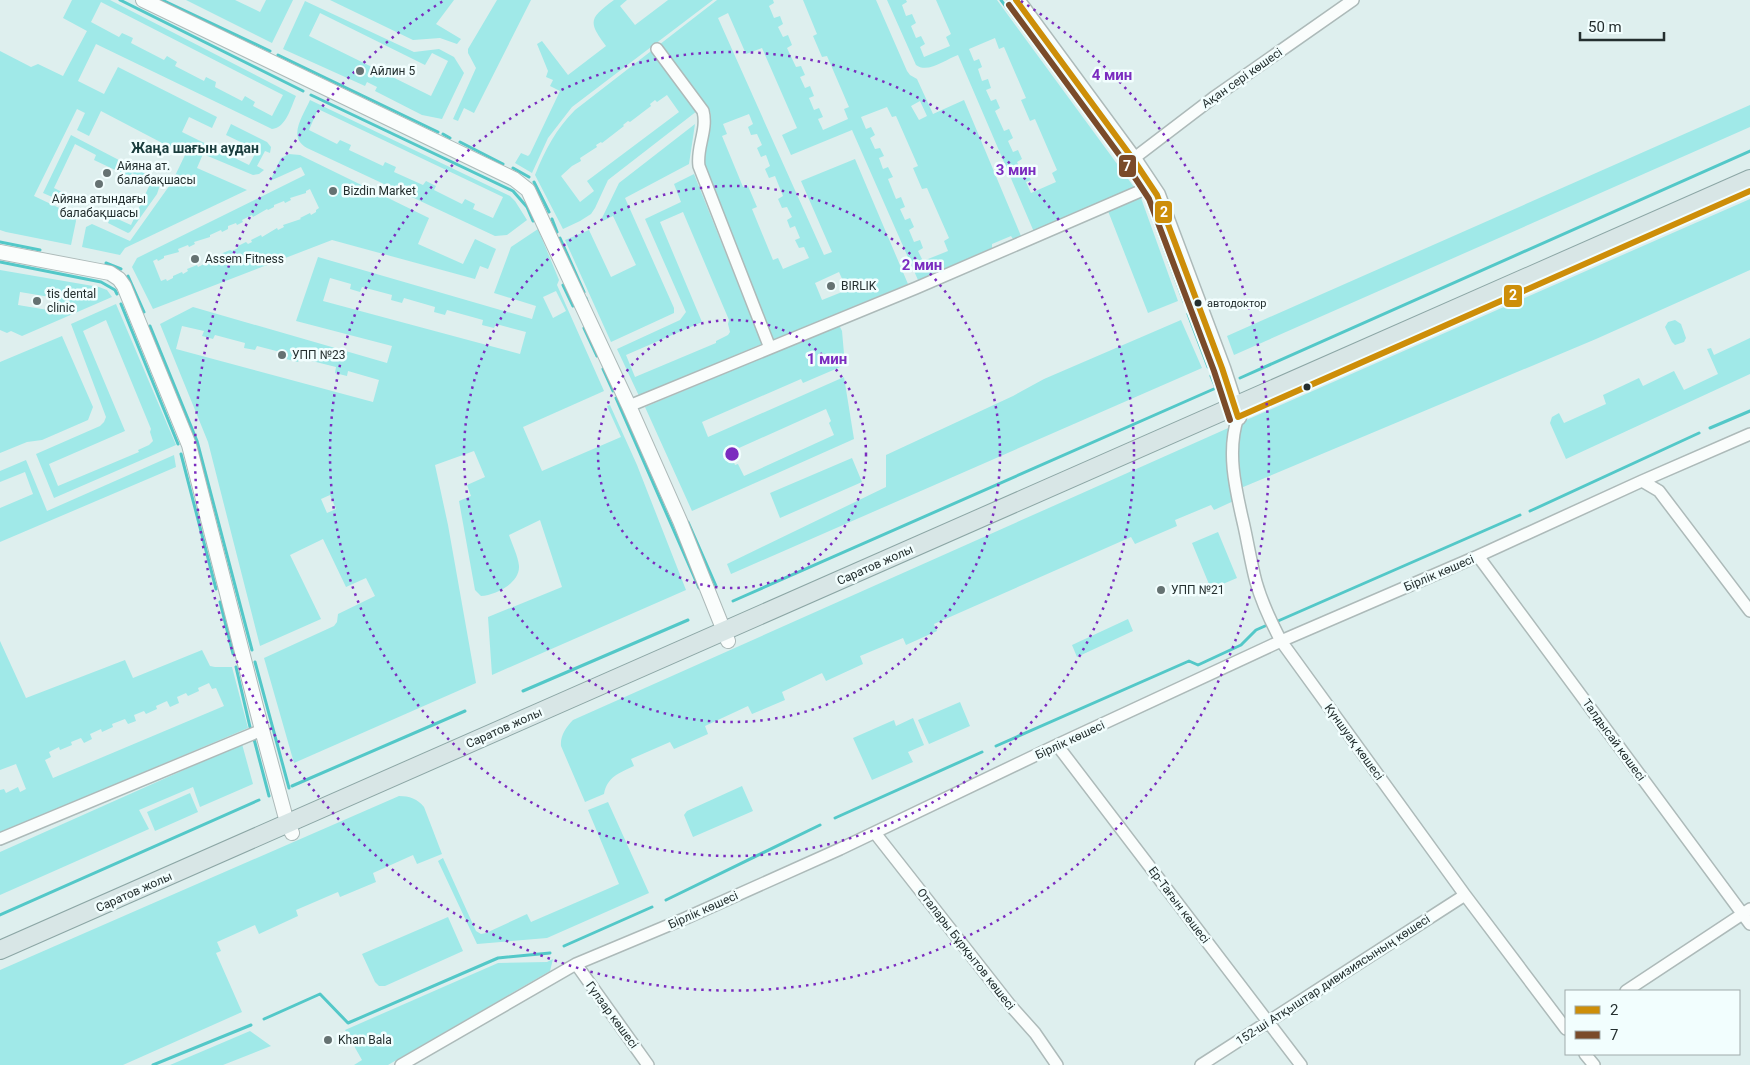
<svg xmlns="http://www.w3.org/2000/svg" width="1750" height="1065" viewBox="0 0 1750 1065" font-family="Roboto,sans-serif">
<rect width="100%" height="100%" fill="#deefee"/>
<path fill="#a0e9e8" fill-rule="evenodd" d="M72,0H110L296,96C291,107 286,128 272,129L96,44L78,81L104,94L118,67L217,117L212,128L189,117L182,132L249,165L257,150L226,135L231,124L267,142L271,147L270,153L265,151L257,166L264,170L259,174L253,175L203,154L197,168L247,190L125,248L120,255L82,247L86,227L92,224L130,241L172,182L185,155L101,111L89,136L77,130L85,113L77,109L34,196L74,215L76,221L71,245L6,232L0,230V51L31,67L38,64L63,76L87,31L63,18ZM101,2L283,95L272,116L253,106L255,102L245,96L242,101L215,87L216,82L206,77L204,81L175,66L177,62L167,56L164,60L131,43L133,38L122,33L119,37L91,22Z
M186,0H235L260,12L266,0H293L272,43Z
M330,0H454L436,24L461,39L457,44L440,38L413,40Z
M497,0H531L474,113L464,108L458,121L453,119L476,68L468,53V49Z
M614,0H627L620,6L635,25L668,0H713L572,107L548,138L532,173L515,163L521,153L528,156L530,154L560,91L550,86L553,80L546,77L548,71L537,44L542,41L568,75L606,46C587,21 590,18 614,0Z
M717,0H773L774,3L769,6L774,18L780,16L783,24L778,27L783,37L788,35L792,45L787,48L796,67L801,66L805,75L800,77L805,88L810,86L814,96L809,98L814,110L819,108L823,117L818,119L823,130L848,119L844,109L849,107L827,56L822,57L813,36L817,34L803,0H876L907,71L910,75L917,79L933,114L964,100L1021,236L1013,239L1011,236L992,244V248L918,280L852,130L791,155L782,135L797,128L762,48L746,54L728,13L718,18L824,255L832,252L801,181L855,159L908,284L773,340L705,166C702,148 713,129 710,111L664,49L697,111L608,180L595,208L591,214L580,221L563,229L535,175C545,150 556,129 575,110ZM667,95L679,112L587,181L594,191L580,202L561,176L572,166L581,161L580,158L597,147L596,145L601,142L602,143L624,126L623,125L628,121L630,122L651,106L650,104L655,100L657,102ZM920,101L927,116L919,120L911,106ZM887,107L892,117L896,116L918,166L913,168L922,189L927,188L949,238L944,241L948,251L923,261L918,251L923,248L920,240L914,242L909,230L914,227L910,218L905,220L900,209L905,207L901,197L896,199L888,179L893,177L888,167L883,169L879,158L884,156L880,148L875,149L870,138L875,135L871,127L866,129L861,117ZM749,114L753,124L748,127L751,135L757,134L762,145L757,148L761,157L766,155L770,166L765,169L769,178L775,176L783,196L778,199L782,208L787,207L792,217L787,220L790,228L795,226L800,238L795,240L799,248L804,247L809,258L783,269L778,258L773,260L752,209L757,207L748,186L743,187L722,136L727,134L723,124ZM839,272L847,290L822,300L815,283Z
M887,0H906L907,2L902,5L906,16L912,14L916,23L911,26L916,38L921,36L925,44L920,47L924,57L950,46L946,37L951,34L936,0H997L1134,187L1034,232L958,55C946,59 928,74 916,65ZM995,38L999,49L1004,47L1026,98L1021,100L1030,121L1035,119L1057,170L1052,173L1056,182L1031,193L1026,182L1031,180L1027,172L1022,173L1017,162L1022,159L1018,150L1013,152L1008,141L1013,138L1009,129L1004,131L995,111L1000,108L996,99L991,101L986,90L991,88L988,79L982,81L978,69L982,67L979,59L974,61L969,49Z
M305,1L414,52L439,49L454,57L464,73L442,119L422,115L375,91L377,87L367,82L365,86L283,49ZM320,13L425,65L432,53L448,61L431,96L309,36Z
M310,100L510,196L515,201L527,220L507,235L495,236L307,148C287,137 303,116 310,100ZM318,109L503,197L493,218L473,209L475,204L465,199L462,204L434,190L436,186L426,181L423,185L394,172L396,167L385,162L383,166L349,150L351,145L340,140L337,144L309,130Z
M1750,105V127L1234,355L1227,336Z
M695,124L689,164L625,198L674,308V313L611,342L565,240L589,230L611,277L636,265L613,216L603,221L602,218L619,183Z
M71,135L161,182L157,194L130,232L128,233L108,223L111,216L131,225L151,182L132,173L130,177L94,160L96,155L75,144L54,188L76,199L73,206L43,193Z
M289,154L300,155L429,218L418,244L463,264L475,239L496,249L488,269L480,266L475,279L332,240L153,309L132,267L137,258L305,175L301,167L270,181L281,158ZM310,189L319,208L316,210V212L311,215L310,213L300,218L301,219L283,225L284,227L278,230L277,228L262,237L261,235L251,240L252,242L248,244L246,242L238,246V248L232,251L230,250L218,255L219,257L213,260L212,258L204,262V264L198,267L197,265L187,269L188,271L183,274L182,272L173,276V278L167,281L166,279L161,281L153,261L157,259L158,261L164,258V256L179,252L178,249L188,245L189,247L195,244L194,242L210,237V235L221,230L222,232L228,229V226L236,223L237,225L243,222L242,220L252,215L253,217L267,209L268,210L274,207V205L284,201L285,203L291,200L290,198L306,193V191Z
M694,174L762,344L639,396L617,349L680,320L686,312L645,219L681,202L674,184ZM683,212L729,320L728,324L730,332L728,335L716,341V343L635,377L626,355L702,322L660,222Z
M1141,198L1178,301L1148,313L1108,211Z
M1750,199V270L1596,339L1236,490L1238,499L1214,510L1211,505L1175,520L1177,526L1135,544L1131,537L934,624L937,631L906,645L903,638L860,656L863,664L826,681L822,673L782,692L785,700L752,714L748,706L705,726L708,734L674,749L670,742L631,759L634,766C619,773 607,777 604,794L585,802L561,746C560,736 566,727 573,720L1235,425Z
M538,229L559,280L557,285L604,391L523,427L542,471L621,437L607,406L610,405L637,465L686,590L492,675L488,617L562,587L540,520L509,535C512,544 518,556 519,566C520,583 496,595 481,596L475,590L459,501L471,496L467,485L485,477L474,451L435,465L448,525L476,683L294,763L264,658L334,626L337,622L338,614L375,596L366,578L346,587L323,539L290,555L321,619L260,646L208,442L160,324L193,307L387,363L392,346L296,321L318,257L532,319L536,306L494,293L511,247ZM330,278L351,284L350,289L360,292L362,287L392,295L391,300L402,303L404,298L435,307L434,312L445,315L447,310L483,320L482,325L494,328L496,324L526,332L520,354L323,301ZM556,291L566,311L553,318L543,297ZM182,326L204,331L202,336L213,339L215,335L245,343L244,348L255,350L257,346L288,354L286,359L298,362L300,358L336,367L335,373L347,376L348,371L379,380L373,402L176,349ZM330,495L336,509L327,513L321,499Z
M0,270L99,287L107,290L112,297L22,336L11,331L7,333L0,330ZM20,292L56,298L54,311L18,305Z
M116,304L176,445L54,498L36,454L100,426L104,422L106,417L71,324ZM106,320L151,429L150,432L153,441L149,445L138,450L139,452L58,486L49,464L125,431L83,331Z
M1181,320L1202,368L731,574L727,564L886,487V455L1013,396L1044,379Z
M1675,320L1681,324L1686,338L1684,342L1675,345L1672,342L1665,327L1668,322Z
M836,327H840L842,331L845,365L803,383L801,379L702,422L708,437L844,377L854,439L692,511L645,407ZM826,409L831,421L829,423L834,435L744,476L738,464L735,465L730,452Z
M62,336L93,407L88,420L42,440L27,442L0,453V362Z
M1750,338V374L1566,459L1550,423L1552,417L1559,413L1564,423L1606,404L1603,395L1639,378L1643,386L1674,371L1684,390L1718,374L1707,349L1711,348L1714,355Z
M174,455L176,467L0,542V508L33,494L25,472L0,482V471L26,460L47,511Z
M852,458L862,482L780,518L770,493Z
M1218,532L1237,578L1211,589L1192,543Z
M1128,619L1133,631L1077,657L1072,645Z
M0,641L26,698L125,660L133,678L202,650L210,666L215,667H232L248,728L0,833V790L4,789L6,793L18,787L20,792L26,789L16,764L0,770ZM209,683L212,689L216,688L224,706L53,778L45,760L51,757L49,752L59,747L60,750L72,745L71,742L81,738L84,743L92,739L90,734L101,729L102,732L113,727L112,724L125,719L128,724L136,721L134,715L144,711L146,714L157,709L156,706L167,701L170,707L179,703L177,697L186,693L188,696L199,691L198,688Z
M960,702L970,726L929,744L918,720Z
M913,718L924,745L908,752L913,762L872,780L853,738L894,720L896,726Z
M242,744L253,784L200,807L193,787L139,810L149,829L0,895V852Z
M742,786L753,811L693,837L684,815L687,811Z
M190,793L198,812L155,831L147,812Z
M399,796C409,796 418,799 424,807L442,854L417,864L413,855L373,873L376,882L340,897L338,892L296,910L298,916L259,934L255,925L217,942L221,951L216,953L242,1012L123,1065H0V970Z
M608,802L649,893L547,938L477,944L438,861L443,858L476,931L481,934L486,933L527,914L531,922L619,884L588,810Z
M448,917L463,951L385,986H379L375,982L362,954Z
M553,959L550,971L388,1065H354L362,1060L345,1030L498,963L547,962Z
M250,1031L271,1046L223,1065H170Z"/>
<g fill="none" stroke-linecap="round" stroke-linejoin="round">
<path stroke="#53c8c8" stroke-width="3" d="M120,0L303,91
M162,0L270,51
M1001,0L1134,180
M278,55L438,132
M311,95L513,191L527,207L533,221
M443,134L450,138
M460,142L503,164
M513,168L529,177
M534,182L549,212
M1145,197L1184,302
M552,219L557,232
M560,238L584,292
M0,242L40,250
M0,262L101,282L115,290L117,294
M106,263L121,269
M128,276L144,312
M563,285L573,306
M586,298L587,301
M121,304L178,444
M1188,314L1208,367
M150,326L197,441L252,650
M584,328L597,356
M603,369L613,391
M1240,378L1750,151
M616,398L699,588
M1710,428L1750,411
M181,454L216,589
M1530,511L1699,433
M688,522L716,586
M733,601L1216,388L1211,376
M220,602L233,654
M1278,621L1520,515
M255,662L289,788
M236,667L250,727
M523,691L688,620
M254,739L269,796
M996,746L1189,661L1198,665L1241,645L1256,630L1265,626
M292,786L465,711
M835,818L982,752
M666,900L820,825
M0,915L259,800
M564,946L652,907
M264,1019L320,994L348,1023L498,958L550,953
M153,1065L251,1025"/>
<defs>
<path id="minor" d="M657,49L703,111C708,130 696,148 699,166L770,348
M1133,159L1213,98L1353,0
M629,406L916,288L1152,186
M1238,417C1226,452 1236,491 1244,526C1248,544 1251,563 1256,582C1262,603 1271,622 1281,641L1465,895L1566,1029
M1642,481L1659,491L1750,611
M1478,556L1750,924
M1057,745L1301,1065
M875,833L1010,1005L1035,1033L1057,1065
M0,839L262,730
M576,964L648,1065
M1626,991L1750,909
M1585,1054L1594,1065
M401,1065L576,964L686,918L840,849L1057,745L1281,641L1478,556L1642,481L1750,434
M1201,1065L1465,895"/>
<path id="tertiary" d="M143,0L514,179L528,190L629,406L680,521L728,641
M0,252L110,273L119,279L124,286L189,445L262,730L285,815L292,833"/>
<path id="secondary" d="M1016,0L1133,159L1157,195L1222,368L1238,417"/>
<path id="primary" d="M0,950L1750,179"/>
</defs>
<use href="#minor" stroke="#adbab9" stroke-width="14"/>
<use href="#tertiary" stroke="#adbab9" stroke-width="16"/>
<use href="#secondary" stroke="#adbab9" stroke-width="19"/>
<use href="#primary" stroke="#8ca6a5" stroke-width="20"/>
<use href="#minor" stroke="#fafdfc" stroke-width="11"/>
<use href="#tertiary" stroke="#fafdfc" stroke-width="14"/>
<use href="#secondary" stroke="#fafdfc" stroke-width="16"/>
<use href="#primary" stroke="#d8e6e6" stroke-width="18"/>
<defs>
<path id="bus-1" d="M1016,0L1133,159L1157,195L1222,368L1238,417L1750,191"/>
<path id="bus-2" d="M1009,5L1126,164L1149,199L1214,371L1230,420"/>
</defs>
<use href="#bus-1" stroke="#f2fefe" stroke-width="10"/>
<use href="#bus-2" stroke="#f2fefe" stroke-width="10"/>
<use href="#bus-1" stroke="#cd8e09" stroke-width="6"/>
<use href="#bus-2" stroke="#7a4b2a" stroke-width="6"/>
</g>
<g fill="none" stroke="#7b2cbf" stroke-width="2.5" stroke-dasharray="2.5 5">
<circle cx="732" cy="454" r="134"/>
<circle cx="732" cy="454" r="268"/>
<circle cx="732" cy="454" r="402"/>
<path d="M1021 1A537 537 0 1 1 443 1"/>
</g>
<g fill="#657272" stroke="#f2fefe" stroke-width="2">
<circle cx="360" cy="71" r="5"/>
<circle cx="107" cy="173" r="5"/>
<circle cx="99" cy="184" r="5"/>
<circle cx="333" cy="191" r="5"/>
<circle cx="195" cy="259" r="5"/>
<circle cx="831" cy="286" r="5"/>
<circle cx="37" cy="301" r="5"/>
<circle cx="282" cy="355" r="5"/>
<circle cx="1161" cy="590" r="5"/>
<circle cx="328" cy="1040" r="5"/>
</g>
<g fill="#242f2f" stroke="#f2fefe" stroke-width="2">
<circle cx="1198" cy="303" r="4.5"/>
<circle cx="1307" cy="387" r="4.5"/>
</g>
<g text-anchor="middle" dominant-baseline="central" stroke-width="5" stroke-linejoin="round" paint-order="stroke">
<g font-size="11" fill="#242f2f" stroke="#f2fefe" text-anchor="start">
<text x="1207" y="303">автодоктор</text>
</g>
<g font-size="12" fill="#242f2f" stroke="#f2fefe" text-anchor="start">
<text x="370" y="71">Айлин 5</text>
<text x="117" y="166">Айяна ат.<tspan x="117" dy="14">балабақшасы</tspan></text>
<text x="343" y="191">Bizdin Market</text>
<text x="99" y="199" text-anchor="middle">Айяна атындағы<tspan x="99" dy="14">балабақшасы</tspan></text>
<text x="205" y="259">Assem Fitness</text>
<text x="841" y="286">BIRLIK</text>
<text x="47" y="294">tis dental<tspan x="47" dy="14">clinic</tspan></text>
<text x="292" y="355">УПП №23</text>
<text x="1171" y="590">УПП №21</text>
<text x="338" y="1040">Khan Bala</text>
</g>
<g font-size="12" fill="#242f2f" stroke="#f2fefe">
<text transform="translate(1242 78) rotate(-35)">Ақан сері көшесі</text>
<text transform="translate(875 565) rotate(-24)">Саратов жолы</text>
<text transform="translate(1439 573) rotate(-23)">Бірлік көшесі</text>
<text transform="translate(504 728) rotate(-24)">Саратов жолы</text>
<text transform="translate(1070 740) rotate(-25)">Бірлік көшесі</text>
<text transform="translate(1614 740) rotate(54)">Талдысай көшесі</text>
<text transform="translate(1354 742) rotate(54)">Күншуақ көшесі</text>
<text transform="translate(134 892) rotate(-24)">Саратов жолы</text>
<text transform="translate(1179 905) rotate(53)">Ер-Тағын көшесі</text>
<text transform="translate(703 910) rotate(-24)">Бірлік көшесі</text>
<text transform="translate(966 949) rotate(52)">Оталары Бұрқытов көшесі</text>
<text transform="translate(1333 980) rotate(-33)">152-ші Атқыштар дивизиясының көшесі</text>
<text transform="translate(612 1015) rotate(54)">Гүлзар көшесі</text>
</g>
<g font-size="14" font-weight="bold" fill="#1a3d3d" stroke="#f2fefe">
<text x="195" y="148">Жаңа шағын аудан</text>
</g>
</g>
<circle cx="732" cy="454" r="8" fill="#7b2cbf" stroke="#f2fefe" stroke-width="2.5"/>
<g font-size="15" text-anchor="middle" font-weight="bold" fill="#7b2cbf" stroke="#f2fefe" stroke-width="5" stroke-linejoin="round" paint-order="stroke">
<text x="1112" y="80">4 мин</text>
<text x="1016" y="175">3 мин</text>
<text x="922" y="270">2 мин</text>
<text x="827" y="364">1 мин</text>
</g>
<g stroke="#f2fefe" stroke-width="2">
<rect x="1118" y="154" width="19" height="24" rx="5" fill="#7a4b2a"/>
<rect x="1154" y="200" width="19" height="24" rx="5" fill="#cd8e09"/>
<rect x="1503" y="284" width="20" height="24" rx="5" fill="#cd8e09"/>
</g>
<g font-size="14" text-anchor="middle" font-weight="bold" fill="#fff">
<text x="1127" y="171">7</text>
<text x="1164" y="217">2</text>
<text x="1513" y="300">2</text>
</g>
<rect x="1565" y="990" width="175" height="65" fill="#f2fefe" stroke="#a0abab"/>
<rect x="1575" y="1006" width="25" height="8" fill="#cd8e09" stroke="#a0abab"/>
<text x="1610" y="1015" font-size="15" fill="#242f2f">2</text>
<rect x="1575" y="1031" width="25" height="8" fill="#7a4b2a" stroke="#a0abab"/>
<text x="1610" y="1040" font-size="15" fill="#242f2f">7</text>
<path d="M1580 32v8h84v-8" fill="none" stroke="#242f2f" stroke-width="2.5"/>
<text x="1588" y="32" font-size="15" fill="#242f2f" stroke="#f2fefe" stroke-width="4" paint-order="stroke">50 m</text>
</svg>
